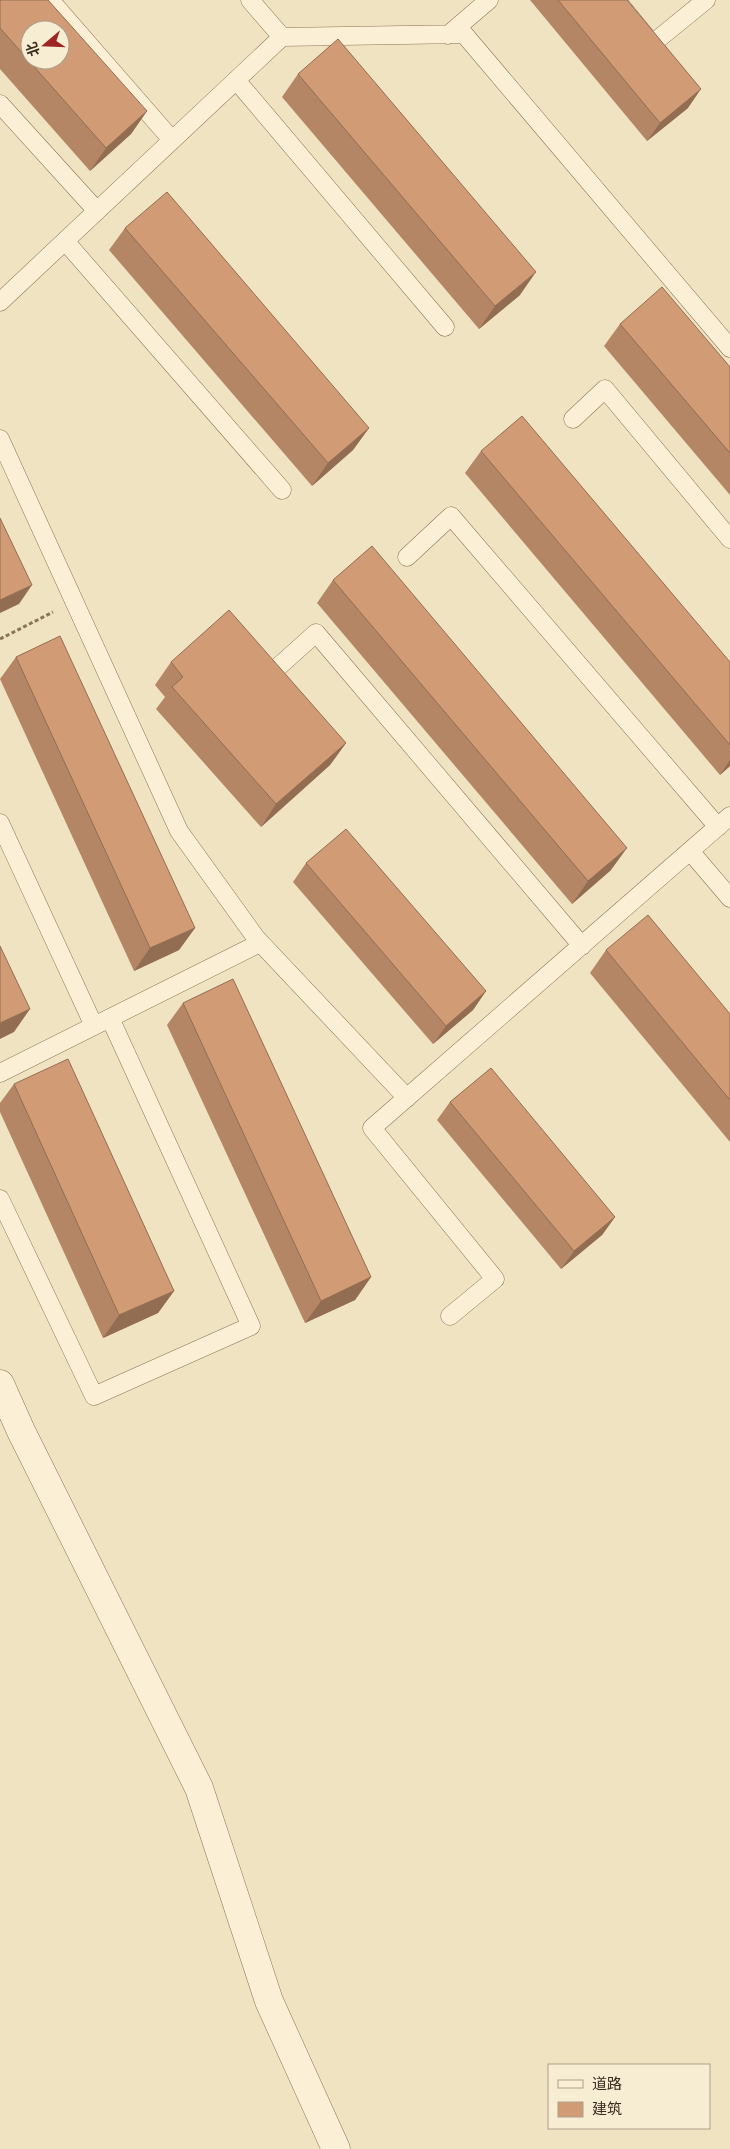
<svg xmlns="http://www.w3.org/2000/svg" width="730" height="2149" viewBox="0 0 730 2149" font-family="Spectral,'Noto Sans SC',serif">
<rect width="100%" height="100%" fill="#f0e3c1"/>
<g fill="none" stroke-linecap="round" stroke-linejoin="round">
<defs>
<path id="service" d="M50,0L172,140
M250,0L282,37
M616,0L652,44L706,0
M448,35L489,0
M236,80L445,327
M0,104L97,211
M65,241L282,490
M0,302L282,37L464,34L730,348
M573,419L605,389L730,539
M0,439L179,831L256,938L407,1098
M407,557L451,516L718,827
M277,668L316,633L582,946
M0,823L94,1026
M690,851L730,898
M0,1073L260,943
M0,1199L94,1396L251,1326L110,1018
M450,1316L495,1279L372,1128L730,816"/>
<path id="minor" d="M0,1384L21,1431L199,1788L269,2001L336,2149"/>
</defs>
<use href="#service" stroke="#8b7458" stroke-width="19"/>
<use href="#minor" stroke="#8b7458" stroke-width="29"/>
<path stroke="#8b7458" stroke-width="3" stroke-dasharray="4 2.5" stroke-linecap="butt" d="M0,639L53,612"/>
<use href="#service" stroke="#fbf0d5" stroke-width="18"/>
<use href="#minor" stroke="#fbf0d5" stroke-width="28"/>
</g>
<path fill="#b48665" d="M0,0L147,111L131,134L90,171L0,69Z
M530,0H627L688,108L647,141Z
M298,74L520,295L479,329L282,97Z
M125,228L369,428L353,450L312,486L109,250Z
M620,324L730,367V495L604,346Z
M481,451L730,662V766L720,775L465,473Z
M333,580L611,870L572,904L317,603Z
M16,657L195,928L179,950L134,971L0,679Z
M171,662L346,743L330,765L261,827L156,709L165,697L155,685Z
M306,863L486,991L473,1010L433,1044L293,882Z
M606,950L730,1014V1142L590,973Z
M183,1003L371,1277L355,1300L305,1323L167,1025Z
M14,1084L174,1291L158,1313L103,1338L0,1112V1103Z
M450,1102L615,1217L602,1235L561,1269L437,1120Z"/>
<path fill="#926d52" d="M701,89L688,108L647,141L660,123Z
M147,111L131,134L90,171L106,148Z
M536,272L520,295L479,329L495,306Z
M369,428L353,450L312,486L328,463Z
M32,585L19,604L0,613V600Z
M346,743L330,765L261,827L276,804Z
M730,760V766L720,775Z
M627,848L611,870L572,904L588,881Z
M195,928L179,950L134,971L150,948Z
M486,991L473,1010L433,1044L446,1026Z
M30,1009L14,1032L0,1039V1023Z
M615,1217L602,1235L561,1269L574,1251Z
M371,1277L355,1300L305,1323L321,1301Z
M174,1291L158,1313L103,1338L119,1315Z"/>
<path fill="#d19c75" stroke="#926d52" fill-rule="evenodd" d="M0,0H48L147,111L106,148L0,28ZM30,30H60V60H30Z
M558,0H627L701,89L660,123Z
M338,39L536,272L495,306L298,74Z
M167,192L369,428L328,463L125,228Z
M662,287L730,367V453L620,324Z
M522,416L730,662V745L481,451Z
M0,518L32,585L0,600Z
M372,546L627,848L588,881L333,580Z
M229,610L346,743L276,804L172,687L183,677L171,662Z
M60,636L195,928L150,948L16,657Z
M346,829L486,991L446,1026L306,863Z
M648,915L730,1014V1100L606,950Z
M0,946L30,1009L0,1023Z
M233,979L371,1277L321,1301L183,1003Z
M68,1059L174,1291L119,1315L14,1084Z
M491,1068L615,1217L574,1251L450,1102Z"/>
<rect x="548" y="2064" width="162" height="65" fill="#f7edd2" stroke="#ab9f8a"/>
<rect x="558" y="2080" width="25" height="8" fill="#fbf0d5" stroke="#ab9f8a"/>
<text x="592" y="2089" font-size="15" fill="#3a2b1d">道路</text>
<rect x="558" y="2102" width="25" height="15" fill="#d19c75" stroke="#ab9f8a"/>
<text x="592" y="2114" font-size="15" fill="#3a2b1d">建筑</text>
<g transform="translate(45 45) rotate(251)"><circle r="24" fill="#f7edd2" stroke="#ab9f8a"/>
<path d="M0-4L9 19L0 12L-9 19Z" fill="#9d2524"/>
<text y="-8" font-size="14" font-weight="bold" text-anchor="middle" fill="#3a2b1d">北</text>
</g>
</svg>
